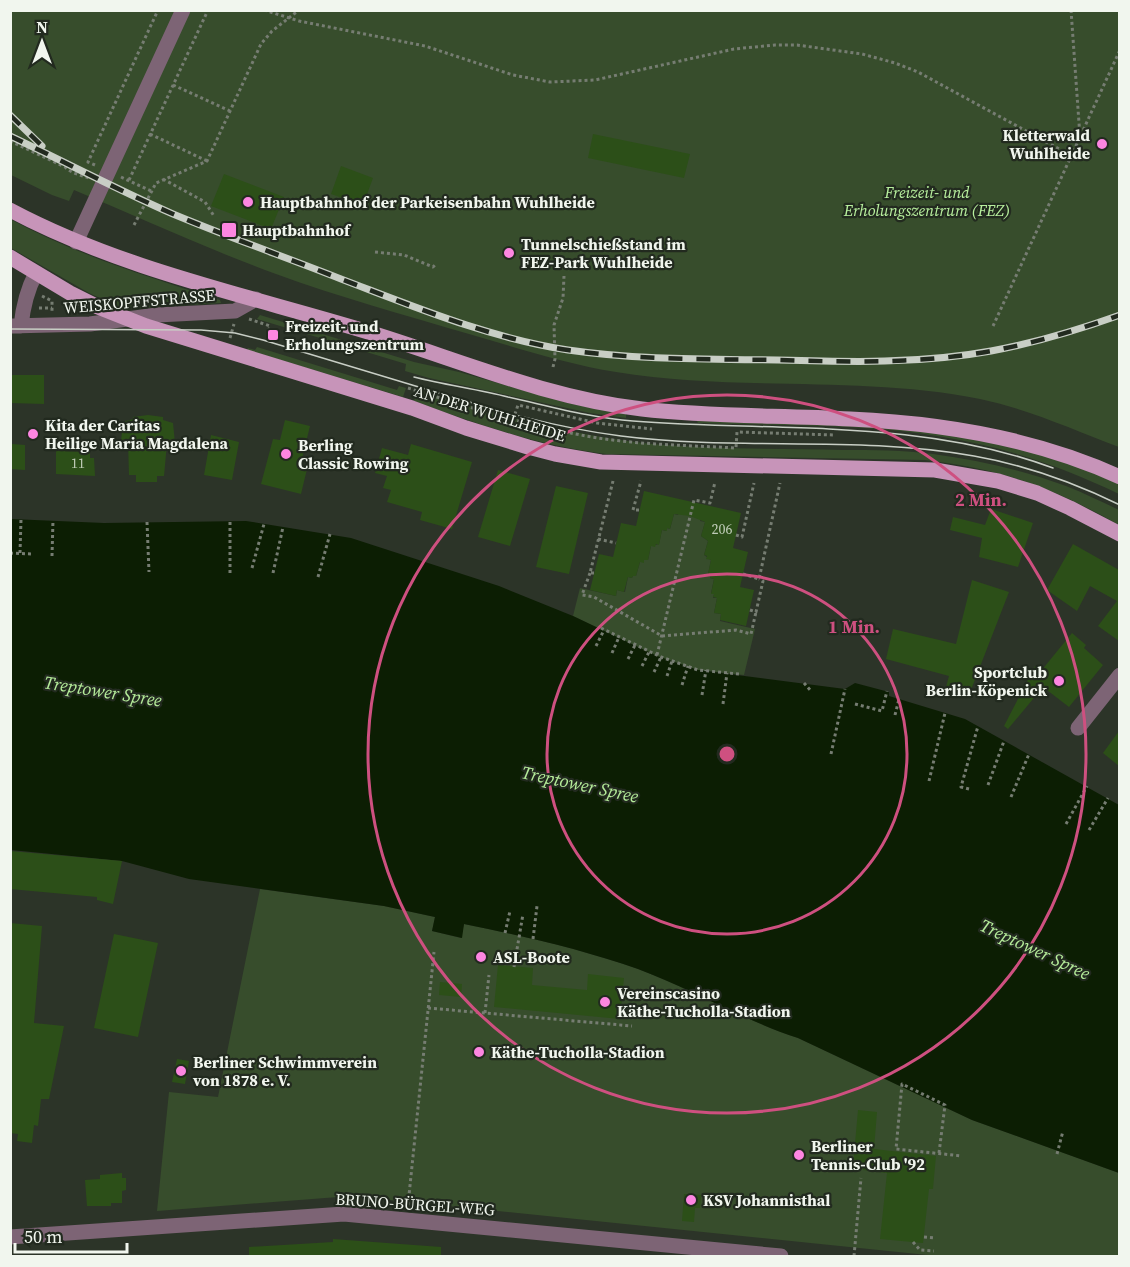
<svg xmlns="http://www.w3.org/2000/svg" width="1130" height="1267" viewBox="0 0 1130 1267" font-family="'Source Serif 4',serif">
<rect width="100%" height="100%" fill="#2c3428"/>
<path fill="#374d2c" d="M10,11H1119V447C1074,430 1028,409 980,399C861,375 736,392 616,372C566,364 518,348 469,334C404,315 339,297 276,274C207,249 141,218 74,190L69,201L52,195L11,175Z
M10,219C76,255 149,277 220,300L221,303L124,309L89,293L11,248Z
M260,315L414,362L459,372L572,404L626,414V418L590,413L429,378L405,371L406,364L257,319Z
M257,347L397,390L399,386L406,388L403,397L247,350L248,348L255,350Z
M417,390C491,413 565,434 643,443C709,450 776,448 843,450C873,450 903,450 933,454C978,460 1023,470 1066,486C1084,493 1102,502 1119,510V525C1052,487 1002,469 925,460L606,454C540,446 476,424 414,401Z
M697,421C790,424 884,423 976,439C1025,447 1074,464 1119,484V494C1063,467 1005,447 943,437C863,423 779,426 698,423Z
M679,512L701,518L700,521L705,522L701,536L708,541L704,555L711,560L708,574L711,575L710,578L714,579L711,593L714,594L713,598H717L714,613L721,614L720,621L755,629L744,675L698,670L657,656L573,616L580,588L616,596L617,590L625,592L628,577L632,578L633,576H636L640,562H643L644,560H648L651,546L659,544L662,530L666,531L667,528L670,529L674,514L678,515Z
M260,889L384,906L435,917L432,931L461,938L464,924C523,936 581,949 638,969C692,989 743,1020 798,1038L972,1120L1119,1173L1120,1256H937L351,1196L157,1211L169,1092L218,1097Z"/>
<path fill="#0c1e03" d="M11,519L104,523L246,521L351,538L499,586L573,616L657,656L698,670L845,689L855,683L889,692V696L965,719L1119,805V1173L972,1120L798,1038C743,1020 692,989 638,969C581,949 523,936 464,924L462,938L432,931L435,917L384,906L189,879L122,861L11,850Z"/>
<path fill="#2c4f18" d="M593,134L690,154L684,178L588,158Z
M341,166L373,178L363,205L331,194Z
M224,174L284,197L271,229L211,206Z
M10,375H44V404L10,403Z
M148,415L163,417V420L173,423L175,443H167L164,476H157V482H136V475H129L128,442L121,441L123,422L133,419V417Z
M285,420L310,426L300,467L307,469L301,494L261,484L273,439L280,440Z
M211,435L239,442L232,480L204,475Z
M12,444L25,445V470L10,469Z
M411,444L472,462L452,529L420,520L422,512L387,502L391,490L383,488L387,476L375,473L382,448L408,455Z
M56,451L90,452V458H94L95,476L56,474Z
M498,470L530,479L510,546L478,537Z
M556,486L588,493L569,574L536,567Z
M644,491L741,513L733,548L748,552L740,587L754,590L746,626L720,620L721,614L714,613L717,598L713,597L714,594H711L714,579L710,578L711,575L708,574L711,560L706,559L707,556L704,555L708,541L701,536L705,522L690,516L674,514L670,529L667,528V531L662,530L659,545L656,544L655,547L651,546L648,560H644V563L640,562L636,576H633L632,578L628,577L624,592L617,590L616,596L590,590L599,554L613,557L621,523L636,526Z
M991,509L1033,523L1018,567L979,557L982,538L950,530L953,517L985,525Z
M1073,544L1119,570V641L1098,626L1117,601L1090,586L1077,611L1047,590Z
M972,580L1009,592L969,695L946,687L949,676L886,659L893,629L956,644Z
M1072,633L1086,645L1084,648L1103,665L1069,707L1043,687L1008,729L1004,726L1035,666L1041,671Z
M1119,731V766L1103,753Z
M10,851L122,861L113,904L97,900V897L10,889Z
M10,923L42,926L34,1023L64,1026L49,1099H41L38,1126L34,1125L32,1143L17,1141L18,1134L10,1133Z
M114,934L158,943L138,1037L94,1028Z
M498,965L533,968L532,985L587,990L588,974L624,978L620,1019L494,1007Z
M440,982L462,984L461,997L439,995Z
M177,1059L189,1061L185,1084L172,1082Z
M858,1110L877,1112L874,1149L936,1156L933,1189H929L923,1243L880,1239L887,1173L863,1170L864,1166L853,1165Z
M122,1173V1178H126V1190L122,1191V1203H111V1206H87L85,1180L100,1179V1175Z
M684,1194L701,1195L700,1208H695L694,1222L682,1221Z
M333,1239L441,1247V1257H249V1247L333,1242Z"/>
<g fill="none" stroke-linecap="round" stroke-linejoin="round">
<path stroke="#767d72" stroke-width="3" stroke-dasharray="3 3" stroke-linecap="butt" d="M264,10L299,21L425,46L513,75L550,82L595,80L734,49L775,45H797L862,54L895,63L918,72L1072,156
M1071,10L1080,137
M173,85L230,111
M150,134L207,161
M10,141L65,167C72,174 82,175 91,179
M95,165L88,162L158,10
M121,177L151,191
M163,179L205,202L214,216
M129,180L208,10
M134,225L156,183L207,161L261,44L272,31L299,10
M375,252L404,255L433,267L436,264
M42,296L52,301V311
M39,308H52
M249,319L270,326L269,329
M993,326L1120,50
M230,338L234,324
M553,367L555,359L554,325L563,298L564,276
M408,388C465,406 522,424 581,435C632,445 684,445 736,448L737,432L835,435
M513,420L518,405L597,423L652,429
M639,510H633L641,481
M147,522L149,572
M230,522V573
M736,535L742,537L754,483
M598,539L616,543
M10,553L31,554
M20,553L21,519
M52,556L53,520
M252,568L264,524
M273,573L283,527
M590,573L582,595L594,597L662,636L736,630L751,634L756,612
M594,573H590L613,481
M743,574L759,579L780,483
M318,577L330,534
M750,610L756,612L763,581L759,579
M601,628L661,657L698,670L739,674
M596,646L604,630
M612,653L619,637
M657,655L694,500L710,503L715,482
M628,659L635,645
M642,666L649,652
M654,672L661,657
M667,676L672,661
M804,683L811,691
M682,685L688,666
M702,695L706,670
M723,704L727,673
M855,704L882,711L887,691
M895,715L899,699
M831,754L845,689
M929,781L945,713
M988,785L1004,741
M969,789L961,787L978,726
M1011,797L1029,754
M1066,824L1087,786
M1089,830L1108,798
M505,933L510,911
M533,939L537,906
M514,967L523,914
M428,1008L632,1026
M485,1013L489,975
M939,1153L945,1105L902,1084L896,1149L962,1156
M1057,1154L1063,1131
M408,1205L434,952
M924,1237L935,1238
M913,1242L920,1250L934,1251
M854,1256L861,1178"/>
<path stroke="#7d6475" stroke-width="15" d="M76,242L183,10
M10,326L90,324L157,315L235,311L256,299
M21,326C23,306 27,290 36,273
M1078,728L1120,675
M10,1237L344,1214L781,1256"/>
<path stroke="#c794b9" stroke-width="15" d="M10,210C121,269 246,295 365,331C457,359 546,398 642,409C711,417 781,415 850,419C942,423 1035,438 1120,477
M10,257L70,293L98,307L146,326L412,408L466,428L528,447L555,454L601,462L935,470L998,481L1037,493L1070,508L1120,534"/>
<path stroke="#c8cec5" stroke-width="1.5" d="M10,329L201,330L235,333L263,340C320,357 376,374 432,391C495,410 557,428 621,436C737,451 859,435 974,456C1025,465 1073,482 1120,505
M414,377C445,385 477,389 508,397C549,406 591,418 633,421C774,432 919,418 1053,468"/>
<defs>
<path id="rail" d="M10,115L42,146
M10,136C65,162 118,190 173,214C228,237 285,257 341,279C415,307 489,338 568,350C637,360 707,359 777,360C849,362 920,364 991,351C1035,343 1078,330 1120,315"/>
</defs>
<use href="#rail" stroke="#c8cec5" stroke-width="7"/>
<use href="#rail" stroke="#222a1f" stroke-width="4.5" stroke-dasharray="14" stroke-linecap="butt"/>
</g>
<g fill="none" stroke="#ce5080" stroke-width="3">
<circle cx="727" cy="754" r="180"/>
<circle cx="727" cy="754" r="359"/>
</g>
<g fill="#fd86e1" stroke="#222a1f" stroke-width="2">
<circle cx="1102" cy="144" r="6"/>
<circle cx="248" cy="202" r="6"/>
<rect x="221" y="222" width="16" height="16" rx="3"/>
<circle cx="509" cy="253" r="6"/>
<rect x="267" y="329" width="12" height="12" rx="3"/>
<circle cx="33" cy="434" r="6"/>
<circle cx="286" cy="454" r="6"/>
<circle cx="1059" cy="681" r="6"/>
<circle cx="481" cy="957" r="6"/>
<circle cx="605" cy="1002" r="6"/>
<circle cx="479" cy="1052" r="6"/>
<circle cx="181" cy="1071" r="6"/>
<circle cx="799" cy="1155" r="6"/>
<circle cx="691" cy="1200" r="6"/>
</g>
<g text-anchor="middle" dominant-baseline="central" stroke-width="4.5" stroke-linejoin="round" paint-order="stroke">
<g font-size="14" fill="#c0ccb8">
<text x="78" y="463">11</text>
<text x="722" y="529">206</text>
</g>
<g font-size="16" font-weight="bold" fill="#f1f6ee" stroke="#222a1f" text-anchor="start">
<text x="1090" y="135" text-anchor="end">Kletterwald<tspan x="1090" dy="18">Wuhlheide</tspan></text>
<text x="260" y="202">Hauptbahnhof der Parkeisenbahn Wuhlheide</text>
<text x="242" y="230">Hauptbahnhof</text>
<text x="521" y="244">Tunnelschießstand im<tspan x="521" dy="18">FEZ-Park Wuhlheide</tspan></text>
<text x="285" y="326">Freizeit- und<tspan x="285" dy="18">Erholungszentrum</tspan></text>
<text x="45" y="425">Kita der Caritas<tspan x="45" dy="18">Heilige Maria Magdalena</tspan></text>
<text x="298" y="445">Berling<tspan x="298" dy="18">Classic Rowing</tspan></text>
<text x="1047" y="672" text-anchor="end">Sportclub<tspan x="1047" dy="18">Berlin-Köpenick</tspan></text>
<text x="493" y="957">ASL-Boote</text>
<text x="617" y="993">Vereinscasino<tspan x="617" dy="18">Käthe-Tucholla-Stadion</tspan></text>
<text x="491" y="1052">Käthe-Tucholla-Stadion</text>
<text x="193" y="1062">Berliner Schwimmverein<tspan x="193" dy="18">von 1878 e. V.</tspan></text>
<text x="811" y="1146">Berliner<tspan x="811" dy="18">Tennis-Club '92</tspan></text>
<text x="703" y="1200">KSV Johannisthal</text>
</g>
<g font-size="16" font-style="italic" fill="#b8f09e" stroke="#222a1f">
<text x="927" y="192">Freizeit- und<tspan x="927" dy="18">Erholungszentrum (FEZ)</tspan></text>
</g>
<g font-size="16" fill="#f1f6ee" stroke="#222a1f">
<text transform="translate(139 301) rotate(-5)">WEISKOPFFSTRASSE</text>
<text transform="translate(490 413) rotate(17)">AN DER WUHLHEIDE</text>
<text transform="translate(415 1204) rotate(4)">BRUNO-BÜRGEL-WEG</text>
</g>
<g font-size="18" font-style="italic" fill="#b5ec9a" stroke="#222a1f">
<text transform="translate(103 691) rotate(9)">Treptower Spree</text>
<text transform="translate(580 784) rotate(12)">Treptower Spree</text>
<text transform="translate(1035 949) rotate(25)">Treptower Spree</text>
</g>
</g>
<circle cx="727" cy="754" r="9" fill="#ce5080" stroke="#222a1f" stroke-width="3"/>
<g font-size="18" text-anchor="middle" font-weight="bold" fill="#ce5080" stroke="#222a1f" stroke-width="4.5" stroke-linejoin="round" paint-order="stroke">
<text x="981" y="506">2 Min.</text>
<text x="854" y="633">1 Min.</text>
</g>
<rect width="1130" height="1267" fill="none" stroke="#f1f6ee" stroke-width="24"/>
<g transform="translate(42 42)" stroke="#222a1f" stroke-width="4.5" paint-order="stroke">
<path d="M0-4.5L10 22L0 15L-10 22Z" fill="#f1f6ee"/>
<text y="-9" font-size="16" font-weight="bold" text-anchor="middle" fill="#f1f6ee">N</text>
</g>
<path d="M15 1243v9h112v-9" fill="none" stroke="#f1f6ee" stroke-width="3"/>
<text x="24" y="1243" font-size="18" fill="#f1f6ee" stroke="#222a1f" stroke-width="4.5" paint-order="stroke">50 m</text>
</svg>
